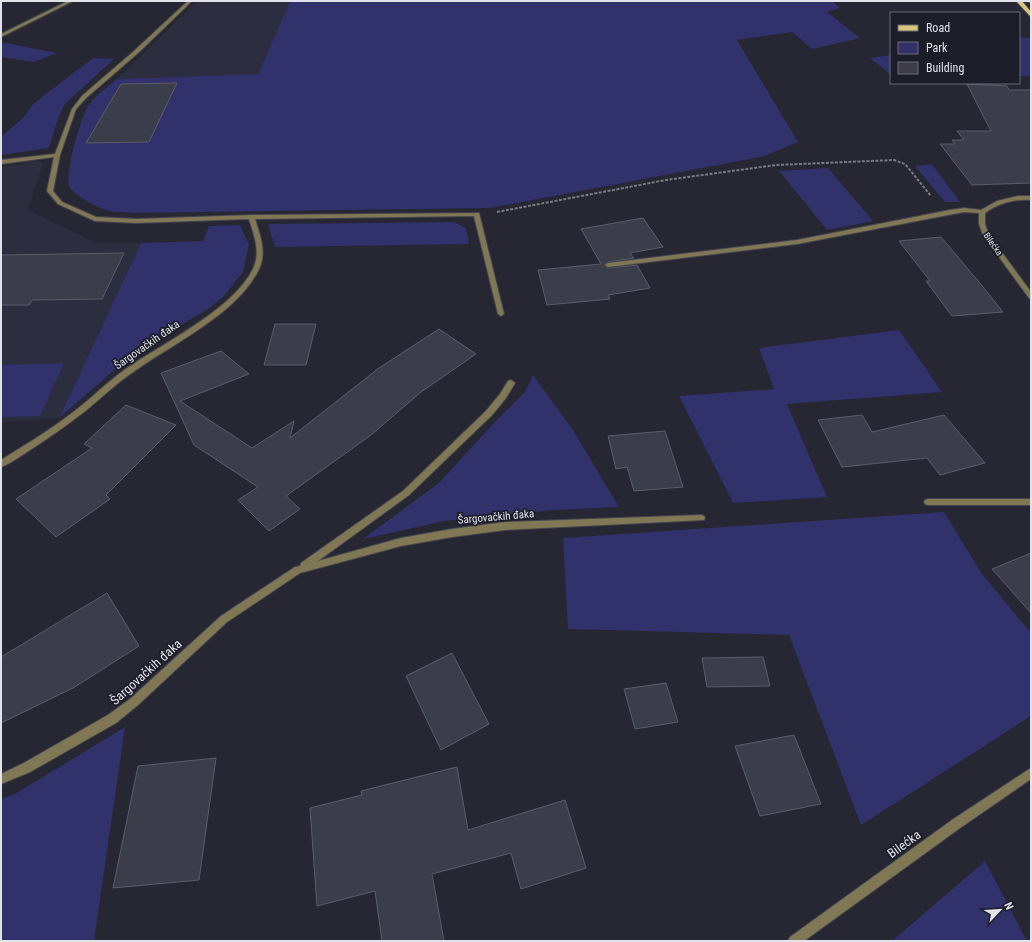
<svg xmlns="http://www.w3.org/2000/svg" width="1032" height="942" viewBox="0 0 1032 942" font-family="'Roboto Condensed',sans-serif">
<rect width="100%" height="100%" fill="#262732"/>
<path fill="#2c2d3f" d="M197,1H290L258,74L117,79Z
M39,161L43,163L28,210L96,243H141L59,418L1,422V167Z"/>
<path fill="#31316b" d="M290,1H832L840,8L827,12L860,38L812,49L792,32L737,40L798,142L765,156L512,204L488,208L133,213C125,212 117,213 109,211C100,209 75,196 70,188C63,176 81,115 90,103C97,94 108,86 117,79L258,74Z
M1019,38H1031V76H1019Z
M1,42L57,53L34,62L1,57Z
M891,55V75L870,58Z
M93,58L114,59L65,104L58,118L49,148L1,155V137L25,116L33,104Z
M932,164L960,202H945L915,166Z
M828,168L873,221L827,230L779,171Z
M454,222L466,228L469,244L275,247L268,224Z
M240,225L249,245L243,272L223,297L208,309L135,352L59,418L141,243L203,241L209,226Z
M899,330L942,392L787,404L827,497L733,503L679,396L774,389L759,348Z
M64,363L40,416L1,417V365Z
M533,375L573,430L619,507L553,510L445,521L363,539L440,482L491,426L525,392Z
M944,512L982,574L1031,633V716L861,825L789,635L568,629L563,538Z
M125,727L94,941H1V799L15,794Z
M985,861L1027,941H892Z"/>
<path fill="#3c3d4a" stroke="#5b5d6a" d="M177,83L149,142L86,143L121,84Z
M967,84L1007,86L1009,90H1031V183L972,185L940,144H955L952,140H964L957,131H991Z
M643,218L663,247L630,253L634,258L608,262L604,265L608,268L637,265L650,288L608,295L610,299L547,305L538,270L601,264L581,229Z
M941,237L979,282L1003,312L952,316L926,281H930L899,241Z
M124,253L102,299L32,300L29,305H1V255Z
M275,324H316L306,365H264Z
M439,329L476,354L421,392L371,435L286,496L300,509L269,531L238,500L258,487L194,445L161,373L221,351L249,374L180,401L252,448L294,421L290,438L379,368Z
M126,405L176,425L106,495L110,499L56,537L16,499L92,448L84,444Z
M862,415L872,432L944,415L985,463L940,475L927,458L842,467L818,420Z
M665,431L683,487L634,491L627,467L616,469L608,436Z
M1031,553V613L992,569Z
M107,593L139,646L73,688L1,723V657Z
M452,653L489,724L441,750L406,676Z
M763,657L770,686L707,687L702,658Z
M666,683L678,722L635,729L624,689Z
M794,735L821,804L760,816L735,746Z
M216,758L199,880L113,888L138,766Z
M457,767L468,830L565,800L586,868L521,889L511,853L432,874L444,941H382L375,891L317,906L310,808L362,795L361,791Z"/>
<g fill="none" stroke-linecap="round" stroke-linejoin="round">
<defs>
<path id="street" d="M68,1H73L1,37V34Z
M188,1H192L138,53L86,98L76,109L60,155L53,191L62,202L96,217L136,219L251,215L479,213L504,314L501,316L498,314L474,216L255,219C260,235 267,252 259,269C237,315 169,345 129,375C113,386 99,400 84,412C66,426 47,439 27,452C19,457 10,464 1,467V460C25,445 49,431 72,413C90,400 105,384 123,371C162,343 232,311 253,269C261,252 254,235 249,219L136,223L95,221L58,204L47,191L54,157L1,164V160L55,154L72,109L82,96L134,51Z
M1026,1H1031V3Z
M1018,196H1031V200C1014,199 999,203 985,213V224L989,235L1031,292V299L1029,298L983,235L979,224V213L964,212L797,244L608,267L605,265L608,263L797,240L950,210L964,208L981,210L997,201Z
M511,380L515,383L506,398L492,415L409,495L318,561L401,538L452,529L505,522L701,515L704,516L705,518L704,520L505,530L452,537L401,546L300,573L227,622L138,705L116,723L30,772L1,784V774L22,764L108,715L130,699L221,616L295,567L300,566L301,563L403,491L486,411L500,394L508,381Z
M928,499H1031V505H928L925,504L924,502L925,500Z
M1031,768V779L960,828L804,941H788L790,937L952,820Z"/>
<path id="primary" d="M1016,1H1022L1031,12V17Z"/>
</defs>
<use href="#street" stroke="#44454f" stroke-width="2"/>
<use href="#primary" stroke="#44454f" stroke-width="2"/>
<path stroke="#7a7b84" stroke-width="2" stroke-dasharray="3 1.5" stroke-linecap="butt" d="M497,212L666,180L776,165L894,160L905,164L931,196"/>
<use href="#street" fill="#807755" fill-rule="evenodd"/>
<use href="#primary" fill="#d9c67e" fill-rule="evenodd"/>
</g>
<g text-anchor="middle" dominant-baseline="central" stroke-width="3.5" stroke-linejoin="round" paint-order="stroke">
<g font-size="9" fill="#e1e2ea" stroke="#1c1d28">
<text transform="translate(993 244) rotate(55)">Bilećka</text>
</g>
<g font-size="11" fill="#e1e2ea" stroke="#1c1d28">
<text transform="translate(147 345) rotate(-35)">Šargovačkih đaka</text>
<text transform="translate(496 517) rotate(-5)">Šargovačkih đaka</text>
</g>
<g font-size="13" fill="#e1e2ea" stroke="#1c1d28">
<text transform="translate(146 672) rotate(-42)">Šargovačkih đaka</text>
<text transform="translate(904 844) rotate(-36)">Bilećka</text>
</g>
</g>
<rect width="1032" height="942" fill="none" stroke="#e1e2ea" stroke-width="4"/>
<rect x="890" y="12" width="130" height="72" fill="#1c1d28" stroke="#6b6c76"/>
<rect x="898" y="25" width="20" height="6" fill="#d9c67e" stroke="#6b6c76"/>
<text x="926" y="32" font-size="12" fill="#e1e2ea">Road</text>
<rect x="898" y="42" width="20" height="12" fill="#31316b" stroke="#6b6c76"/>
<text x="926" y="52" font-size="12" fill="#e1e2ea">Park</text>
<rect x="898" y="62" width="20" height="12" fill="#3c3d4a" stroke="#6b6c76"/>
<text x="926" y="72" font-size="12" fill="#e1e2ea">Building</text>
<g transform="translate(1000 910) rotate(65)" stroke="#1c1d28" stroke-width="3" paint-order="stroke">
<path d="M0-3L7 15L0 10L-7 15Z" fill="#e1e2ea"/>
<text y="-6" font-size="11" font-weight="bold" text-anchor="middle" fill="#e1e2ea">N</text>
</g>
</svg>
